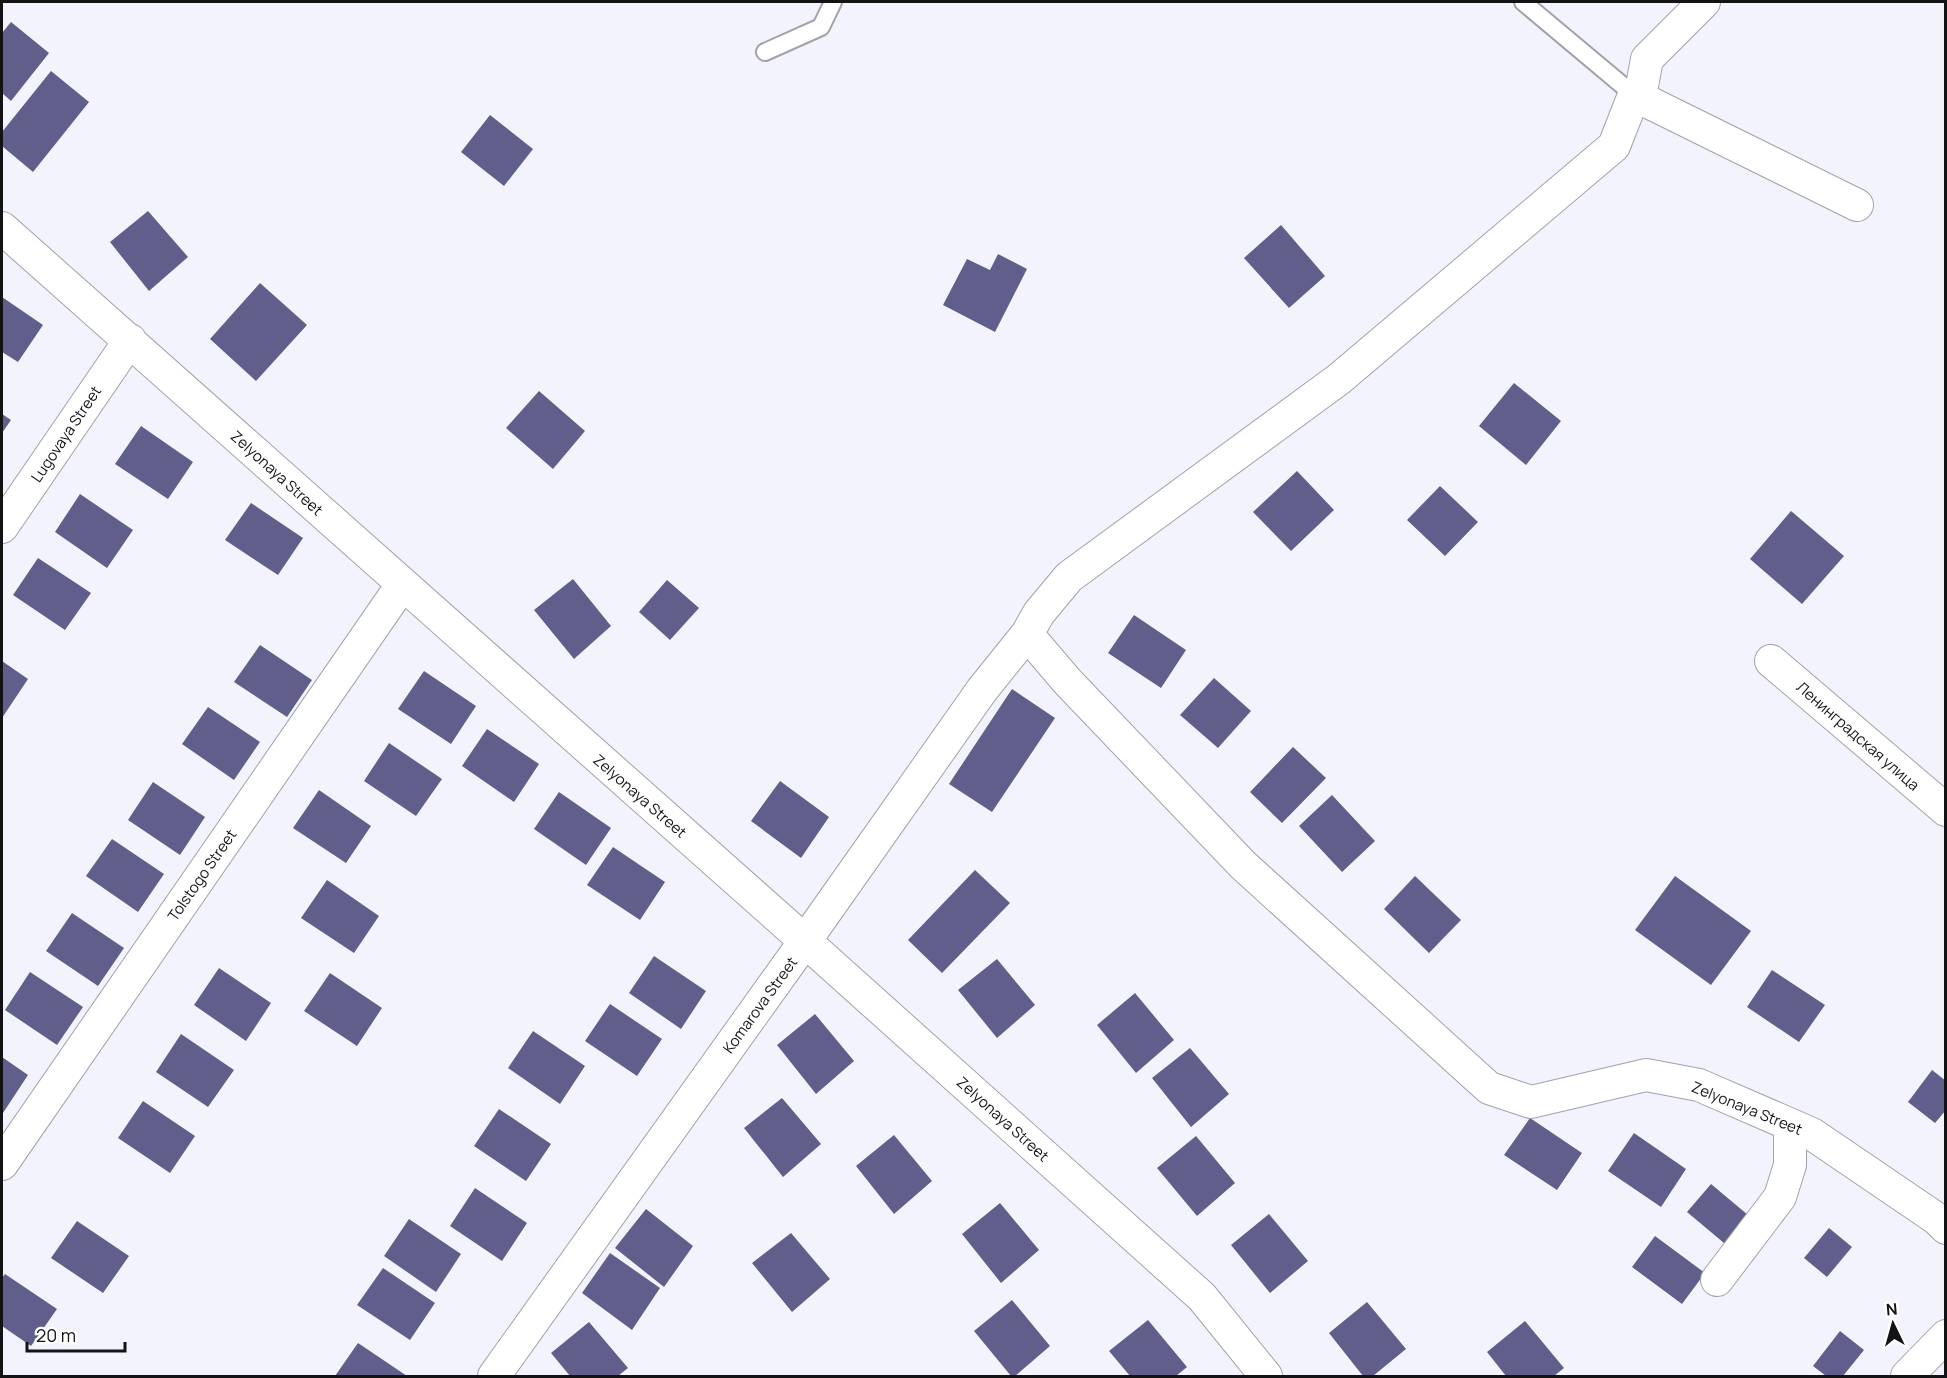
<svg xmlns="http://www.w3.org/2000/svg" width="1947" height="1378" viewBox="0 0 1947 1378" font-family="Manrope,sans-serif">
<rect width="100%" height="100%" fill="#f3f3fe"/>
<path fill="#605f8b" d="M11,22L49,53L11,101L2,93V33Z
M51,71L89,102L33,172L2,146V132Z
M490,115L533,149L504,186L461,152Z
M148,211L188,257L149,291L110,242Z
M1281,225L1325,276L1289,308L1244,258Z
M998,254L1027,269L995,332L943,305L967,259L990,270Z
M260,283L307,325L256,381L210,339Z
M2,297L43,325L18,362L2,352Z
M1514,383L1561,421L1526,465L1479,426Z
M539,391L585,431L553,469L506,428Z
M2,414L11,420L2,433Z
M141,426L193,462L168,499L115,464Z
M1297,471L1334,510L1291,551L1253,512Z
M1440,486L1478,522L1445,556L1407,520Z
M80,494L133,530L107,568L55,532Z
M251,503L303,538L278,575L225,540Z
M1791,511L1844,556L1802,604L1750,559Z
M38,558L91,593L65,630L13,595Z
M573,579L611,626L574,659L534,610Z
M667,580L699,608L670,640L639,612Z
M1134,615L1186,650L1161,688L1108,653Z
M260,645L312,680L287,717L234,682Z
M2,661L28,679L2,718Z
M424,671L476,706L451,744L398,709Z
M1214,678L1251,711L1218,748L1180,715Z
M1012,689L1055,718L992,812L949,784Z
M208,707L260,742L234,780L182,744Z
M487,729L539,764L514,802L462,766Z
M389,743L442,779L416,816L364,781Z
M1293,747L1326,778L1282,823L1250,792Z
M780,781L829,817L801,858L751,821Z
M153,782L205,817L180,855L128,820Z
M319,790L371,826L346,863L293,828Z
M559,792L611,828L586,865L534,829Z
M1332,795L1375,841L1342,872L1299,826Z
M112,839L164,874L138,912L86,876Z
M613,847L665,882L640,920L587,885Z
M975,870L1010,903L942,973L908,940Z
M1415,876L1461,920L1429,953L1384,909Z
M1675,876L1751,931L1711,985L1635,930Z
M327,880L379,916L354,953L301,918Z
M72,913L124,948L98,986L46,951Z
M654,956L706,991L681,1029L629,993Z
M997,959L1035,1005L997,1038L958,990Z
M219,968L271,1003L246,1041L194,1005Z
M1772,970L1825,1005L1799,1042L1747,1007Z
M30,972L83,1007L57,1045L5,1010Z
M330,973L382,1008L357,1046L304,1011Z
M1135,993L1174,1040L1136,1073L1097,1025Z
M610,1004L662,1039L637,1076L585,1041Z
M815,1014L854,1061L816,1094L777,1045Z
M533,1031L585,1066L560,1104L508,1068Z
M181,1034L234,1070L208,1107L156,1072Z
M1190,1048L1229,1094L1191,1127L1152,1078Z
M2,1057L28,1075L3,1113L2,1112Z
M1932,1070L1946,1081V1110L1935,1123L1908,1102Z
M782,1098L821,1144L783,1177L744,1128Z
M143,1101L195,1136L170,1173L118,1138Z
M499,1109L551,1144L526,1181L474,1146Z
M1530,1118L1582,1153L1557,1190L1504,1155Z
M1634,1133L1686,1169L1661,1207L1608,1171Z
M894,1135L932,1181L894,1214L856,1166Z
M1196,1136L1235,1183L1197,1216L1157,1168Z
M1711,1184L1748,1215L1724,1243L1687,1212Z
M475,1188L527,1223L502,1261L450,1226Z
M1000,1203L1039,1250L1001,1283L962,1234Z
M646,1209L693,1246L664,1287L615,1248Z
M1269,1214L1308,1261L1270,1293L1231,1245Z
M409,1219L461,1254L436,1292L384,1256Z
M77,1221L129,1256L103,1293L51,1258Z
M1829,1228L1852,1247L1827,1277L1804,1258Z
M791,1233L830,1279L792,1312L752,1263Z
M1655,1236L1705,1273L1682,1304L1632,1267Z
M610,1253L660,1288L632,1330L582,1293Z
M383,1268L435,1303L410,1340L357,1305Z
M5,1274L57,1309L31,1346L2,1326V1278Z
M1012,1300L1050,1346L1015,1376H1011L974,1331Z
M1367,1302L1406,1349L1373,1376H1363L1329,1333Z
M1148,1320L1187,1367L1176,1376H1130L1109,1351Z
M1525,1321L1564,1368L1554,1376H1506L1487,1352Z
M589,1322L628,1368L618,1376H570L551,1353Z
M1840,1331L1864,1350L1843,1376H1826L1813,1366Z
M358,1343L407,1376H335Z"/>
<g fill="none" stroke-linecap="round" stroke-linejoin="round">
<defs>
<path id="lane" d="M1523,2L1634,95
M765,52L821,27L833,2"/>
<path id="street" d="M1634,95L1857,205
M2,228L805,941L1202,1297L1266,1376
M2,527L130,340
M1027,634L1067,681L1243,865L1489,1088L1531,1102L1646,1075L1699,1085L1812,1134L1937,1219L1946,1228
M1771,661L1946,810
M2,1164L402,585
M1717,1280L1780,1197L1790,1165V1125
M494,1376L805,941L982,690L1027,634L1039,613L1069,577L1339,379L1614,146L1634,95L1642,86L1647,59L1704,2
M1907,1376L1946,1336"/>
</defs>
<use href="#lane" stroke="#a1a2ac" stroke-width="20"/>
<use href="#street" stroke="#a1a2ac" stroke-width="34"/>
<use href="#lane" stroke="#fff" stroke-width="16"/>
<use href="#street" stroke="#fff" stroke-width="32"/>
</g>
<g text-anchor="middle" dominant-baseline="central" stroke-width="4.5" stroke-linejoin="round" paint-order="stroke">
<g font-size="15" fill="#131316" stroke="#fff">
<text transform="translate(66 434) rotate(-56)">Lugovaya Street</text>
<text transform="translate(277 473) rotate(42)">Zelyonaya Street</text>
<text transform="translate(1858 736) rotate(41)">Ленинградская улица</text>
<text transform="translate(640 796) rotate(41)">Zelyonaya Street</text>
<text transform="translate(202 875) rotate(-55)">Tolstogo Street</text>
<text transform="translate(760 1005) rotate(-54)">Komarova Street</text>
<text transform="translate(1747 1108) rotate(22)">Zelyonaya Street</text>
<text transform="translate(1003 1119) rotate(42)">Zelyonaya Street</text>
</g>
</g>
<rect width="1947" height="1378" fill="none" stroke="#131316" stroke-width="6"/>
<g transform="translate(1893 1324) rotate(355)" stroke="#ffffff" stroke-width="4.5" paint-order="stroke">
<path d="M0-4.5L10 22L0 15L-10 22Z" fill="#131316"/>
<text y="-9" font-size="16" font-weight="bold" text-anchor="middle" fill="#131316">N</text>
</g>
<path d="M27 1342v9h98v-9" fill="none" stroke="#131316" stroke-width="3"/>
<text x="36" y="1342" font-size="18" fill="#131316" stroke="#ffffff" stroke-width="4.5" paint-order="stroke">20 m</text>
</svg>
